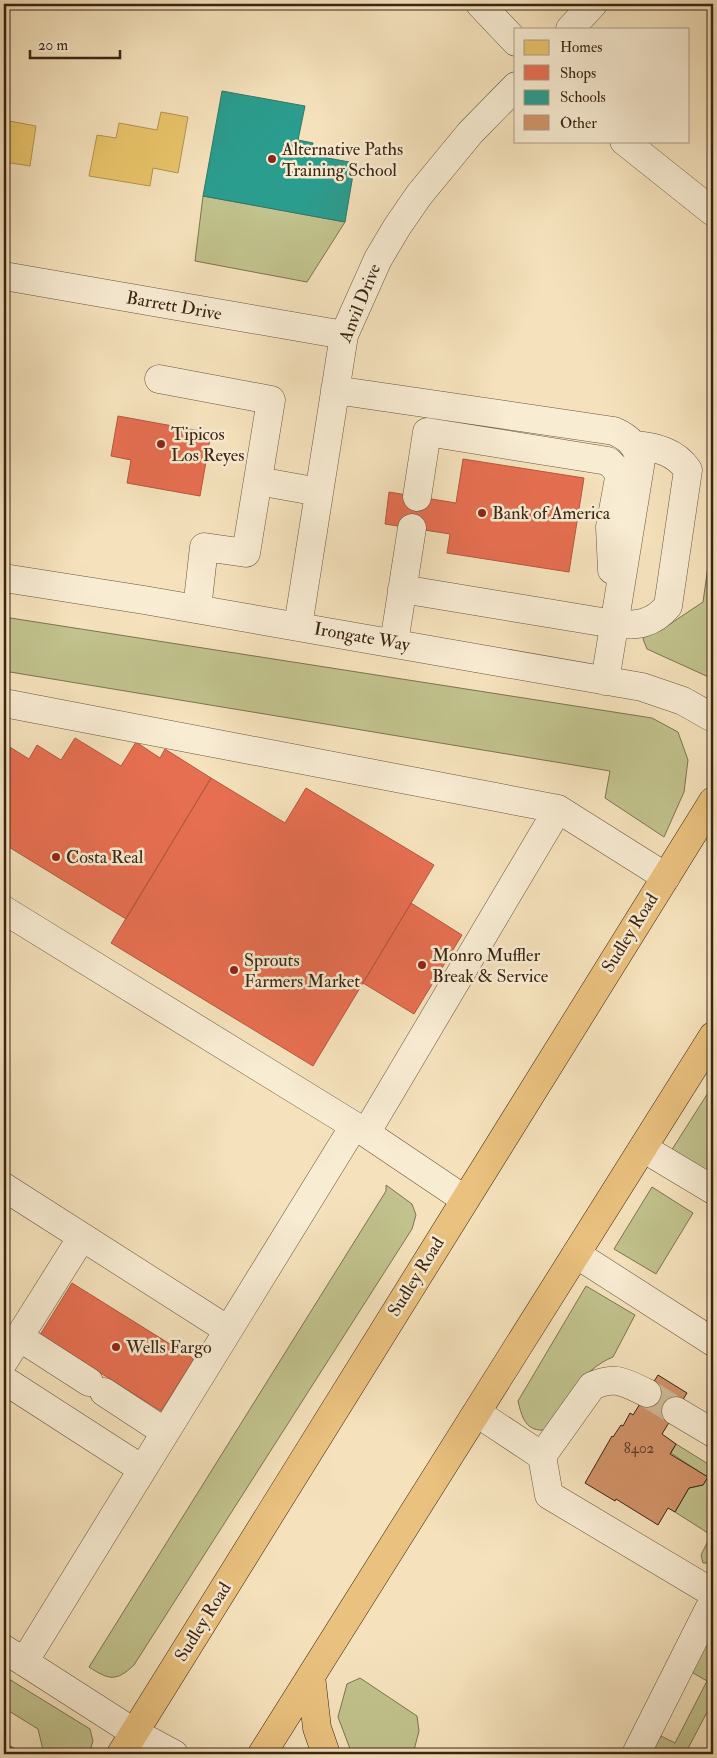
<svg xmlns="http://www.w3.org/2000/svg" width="717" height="1758" viewBox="0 0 717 1758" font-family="'IM FELL Double Pica',serif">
<rect width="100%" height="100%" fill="#f5e2bc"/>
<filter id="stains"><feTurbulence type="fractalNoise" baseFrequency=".004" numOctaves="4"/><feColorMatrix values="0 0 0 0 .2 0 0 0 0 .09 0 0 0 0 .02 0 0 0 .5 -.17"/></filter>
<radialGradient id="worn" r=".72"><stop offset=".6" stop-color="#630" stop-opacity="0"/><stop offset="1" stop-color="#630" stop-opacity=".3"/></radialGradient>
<path fill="#c1c28d" stroke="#7e7350" d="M203,196L345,222L307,282L195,261Z
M713,530V679L647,649L643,639L649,631L661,630L703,602Z
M4,617L652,718L678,732L688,760L684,792L664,837L605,798L610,771L4,671Z
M713,1085V1175L671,1151Z
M386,1185L412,1204L416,1215L412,1229L134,1665C116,1682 109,1680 89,1667L386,1191Z
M652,1187L693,1213L656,1274L614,1249Z
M586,1286L635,1315L613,1357C582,1369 564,1404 546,1430C526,1432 522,1418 518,1401Z
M676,1444L713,1467V1553L707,1563H703L701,1555L711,1535L675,1512L689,1488L703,1485L707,1477L671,1453Z
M713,1621V1701L685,1754H651L661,1736L675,1743L707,1681L688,1670Z
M4,1676L90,1729L93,1741L89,1754H44L38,1729L4,1708Z
M360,1678L417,1716L419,1731L413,1754H352L338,1717L347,1684Z"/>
<path fill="#e9c46a" stroke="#b49450" d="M161,112L188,117L178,173L153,168L150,186L89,176L97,135L116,138L119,123L157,130Z
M4,120L36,126L30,166L4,162Z"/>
<path fill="#e76f51" stroke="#b3583e" d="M118,416L211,433L200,496L127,483L131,460L111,456Z
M463,459L584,478L569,572L447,553L450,534L385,524L389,492L456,503Z
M75,738L121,766L136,742L160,758L165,749L211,778L126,919L4,844L5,744L29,759L37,745L61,760Z
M211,778L285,823L306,788L434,865L313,1066L111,943Z
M411,903L462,935L414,1014L363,983Z
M72,1283L194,1359L161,1411L40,1335Z
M4,1742L17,1750L14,1754H4Z"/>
<path fill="#2a9d8f" stroke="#2f796a" d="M222,91L305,106L298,140L313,143L311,155L355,163L345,222L203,196Z"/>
<path fill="#d39369" stroke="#3a2413" d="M658,1375L687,1393L662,1434L676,1444L670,1454L708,1477L703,1485L689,1488L675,1512L668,1508L658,1525L616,1499L615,1501L585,1483L612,1436L613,1437L621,1425L623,1426L630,1413L633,1415Z"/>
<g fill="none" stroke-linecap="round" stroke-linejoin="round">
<path stroke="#d0bc9a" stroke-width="28" stroke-dasharray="28 14" stroke-linecap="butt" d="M647,1393L676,1411"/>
<defs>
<path id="minor" d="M480,4L516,42
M570,29L593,4
M624,141L713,212
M4,276L344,335
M159,379L271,400L246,553L204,547L197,609
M335,390L614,431C630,438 635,445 641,460L605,681
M258,481L319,492
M417,497L427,432L608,461L617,470L619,478L610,527L612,570
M4,578L144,600L642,687L683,701L713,718
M402,589L614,624C637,626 653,624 668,606L688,470C676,452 656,447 635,445
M298,626L344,335L378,259L397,227L419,195L470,133L516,86
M394,643L412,528
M4,703L558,809L666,877
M4,910L366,1133L464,1199
M366,1133L558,809
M643,1148L713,1190
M4,1187L228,1330
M576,1254L713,1342
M19,1337L89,1382
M4,1361L82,1237
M4,1380L142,1469
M104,1392L165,1432
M676,1411L713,1433
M477,1413L542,1456L549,1495L713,1593
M542,1456L592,1386C616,1375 625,1383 647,1393
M4,1649L135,1733L174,1754
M24,1662L354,1126
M636,1754L713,1601"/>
<path id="major" d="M311,1676L317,1728L326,1754
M121,1754L713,801
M262,1754L713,1036"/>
</defs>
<use href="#minor" stroke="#69543d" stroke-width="29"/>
<use href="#major" stroke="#3a2413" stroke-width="29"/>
<use href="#minor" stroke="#f8ecd3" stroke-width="28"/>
<use href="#major" stroke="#eac17e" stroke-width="28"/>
</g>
<g fill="#8f2418" stroke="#f8ecd3" stroke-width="2">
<circle cx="272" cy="159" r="5"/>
<circle cx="161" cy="444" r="5"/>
<circle cx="482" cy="513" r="5"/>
<circle cx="56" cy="857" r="5"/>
<circle cx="422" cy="965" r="5"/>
<circle cx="234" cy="970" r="5"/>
<circle cx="116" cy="1347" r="5"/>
</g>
<g text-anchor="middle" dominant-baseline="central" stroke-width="5" stroke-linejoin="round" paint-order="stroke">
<g font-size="15" fill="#604028">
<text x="639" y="1448">8402</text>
</g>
<g font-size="18" fill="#3a2413" stroke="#f8ecd3" text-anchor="start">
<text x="282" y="149">Alternative Paths<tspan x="282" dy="21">Training School</tspan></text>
<text x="171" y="434">Tipicos<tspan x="171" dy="21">Los Reyes</tspan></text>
<text x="492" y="513">Bank of America</text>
<text x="66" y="857">Costa Real</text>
<text x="432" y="955">Monro Muffler<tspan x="432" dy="21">Break &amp; Service</tspan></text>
<text x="244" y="960">Sprouts<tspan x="244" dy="21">Farmers Market</tspan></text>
<text x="126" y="1347">Wells Fargo</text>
</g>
<g font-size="18" fill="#3a2413" stroke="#f8ecd3">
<text transform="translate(360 303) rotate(-68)">Anvil Drive</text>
<text transform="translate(174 306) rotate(10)">Barrett Drive</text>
<text transform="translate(362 637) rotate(10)">Irongate Way</text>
<text transform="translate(630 933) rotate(-58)">Sudley Road</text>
<text transform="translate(416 1277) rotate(-58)">Sudley Road</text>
<text transform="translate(203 1622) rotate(-58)">Sudley Road</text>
</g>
</g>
<rect width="717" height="1758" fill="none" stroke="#f5e2bc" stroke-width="20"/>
<rect x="5" y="5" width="707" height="1748" fill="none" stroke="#3a2413" stroke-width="2.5"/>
<rect x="10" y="10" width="697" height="1738" fill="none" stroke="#3a2413"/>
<rect x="514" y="28" width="175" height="115" fill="#f8ecd3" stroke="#ac9c86"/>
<rect x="524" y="40" width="25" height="15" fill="#e9c46a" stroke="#ac9c86"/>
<text x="560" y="52" font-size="15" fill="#3a2413">Homes</text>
<rect x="524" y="65" width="25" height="15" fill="#e76f51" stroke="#ac9c86"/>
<text x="560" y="78" font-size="15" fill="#3a2413">Shops</text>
<rect x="524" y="90" width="25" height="15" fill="#2a9d8f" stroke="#ac9c86"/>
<text x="560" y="102" font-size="15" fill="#3a2413">Schools</text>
<rect x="524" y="115" width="25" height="15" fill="#d39369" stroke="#ac9c86"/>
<text x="560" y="128" font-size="15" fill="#3a2413">Other</text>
<path d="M30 50v8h90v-8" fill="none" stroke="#3a2413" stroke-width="2.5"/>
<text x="38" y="50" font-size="15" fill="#3a2413" stroke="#f8ecd3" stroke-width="4" paint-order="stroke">20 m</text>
<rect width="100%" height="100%" filter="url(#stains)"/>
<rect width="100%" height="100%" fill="url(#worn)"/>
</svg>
